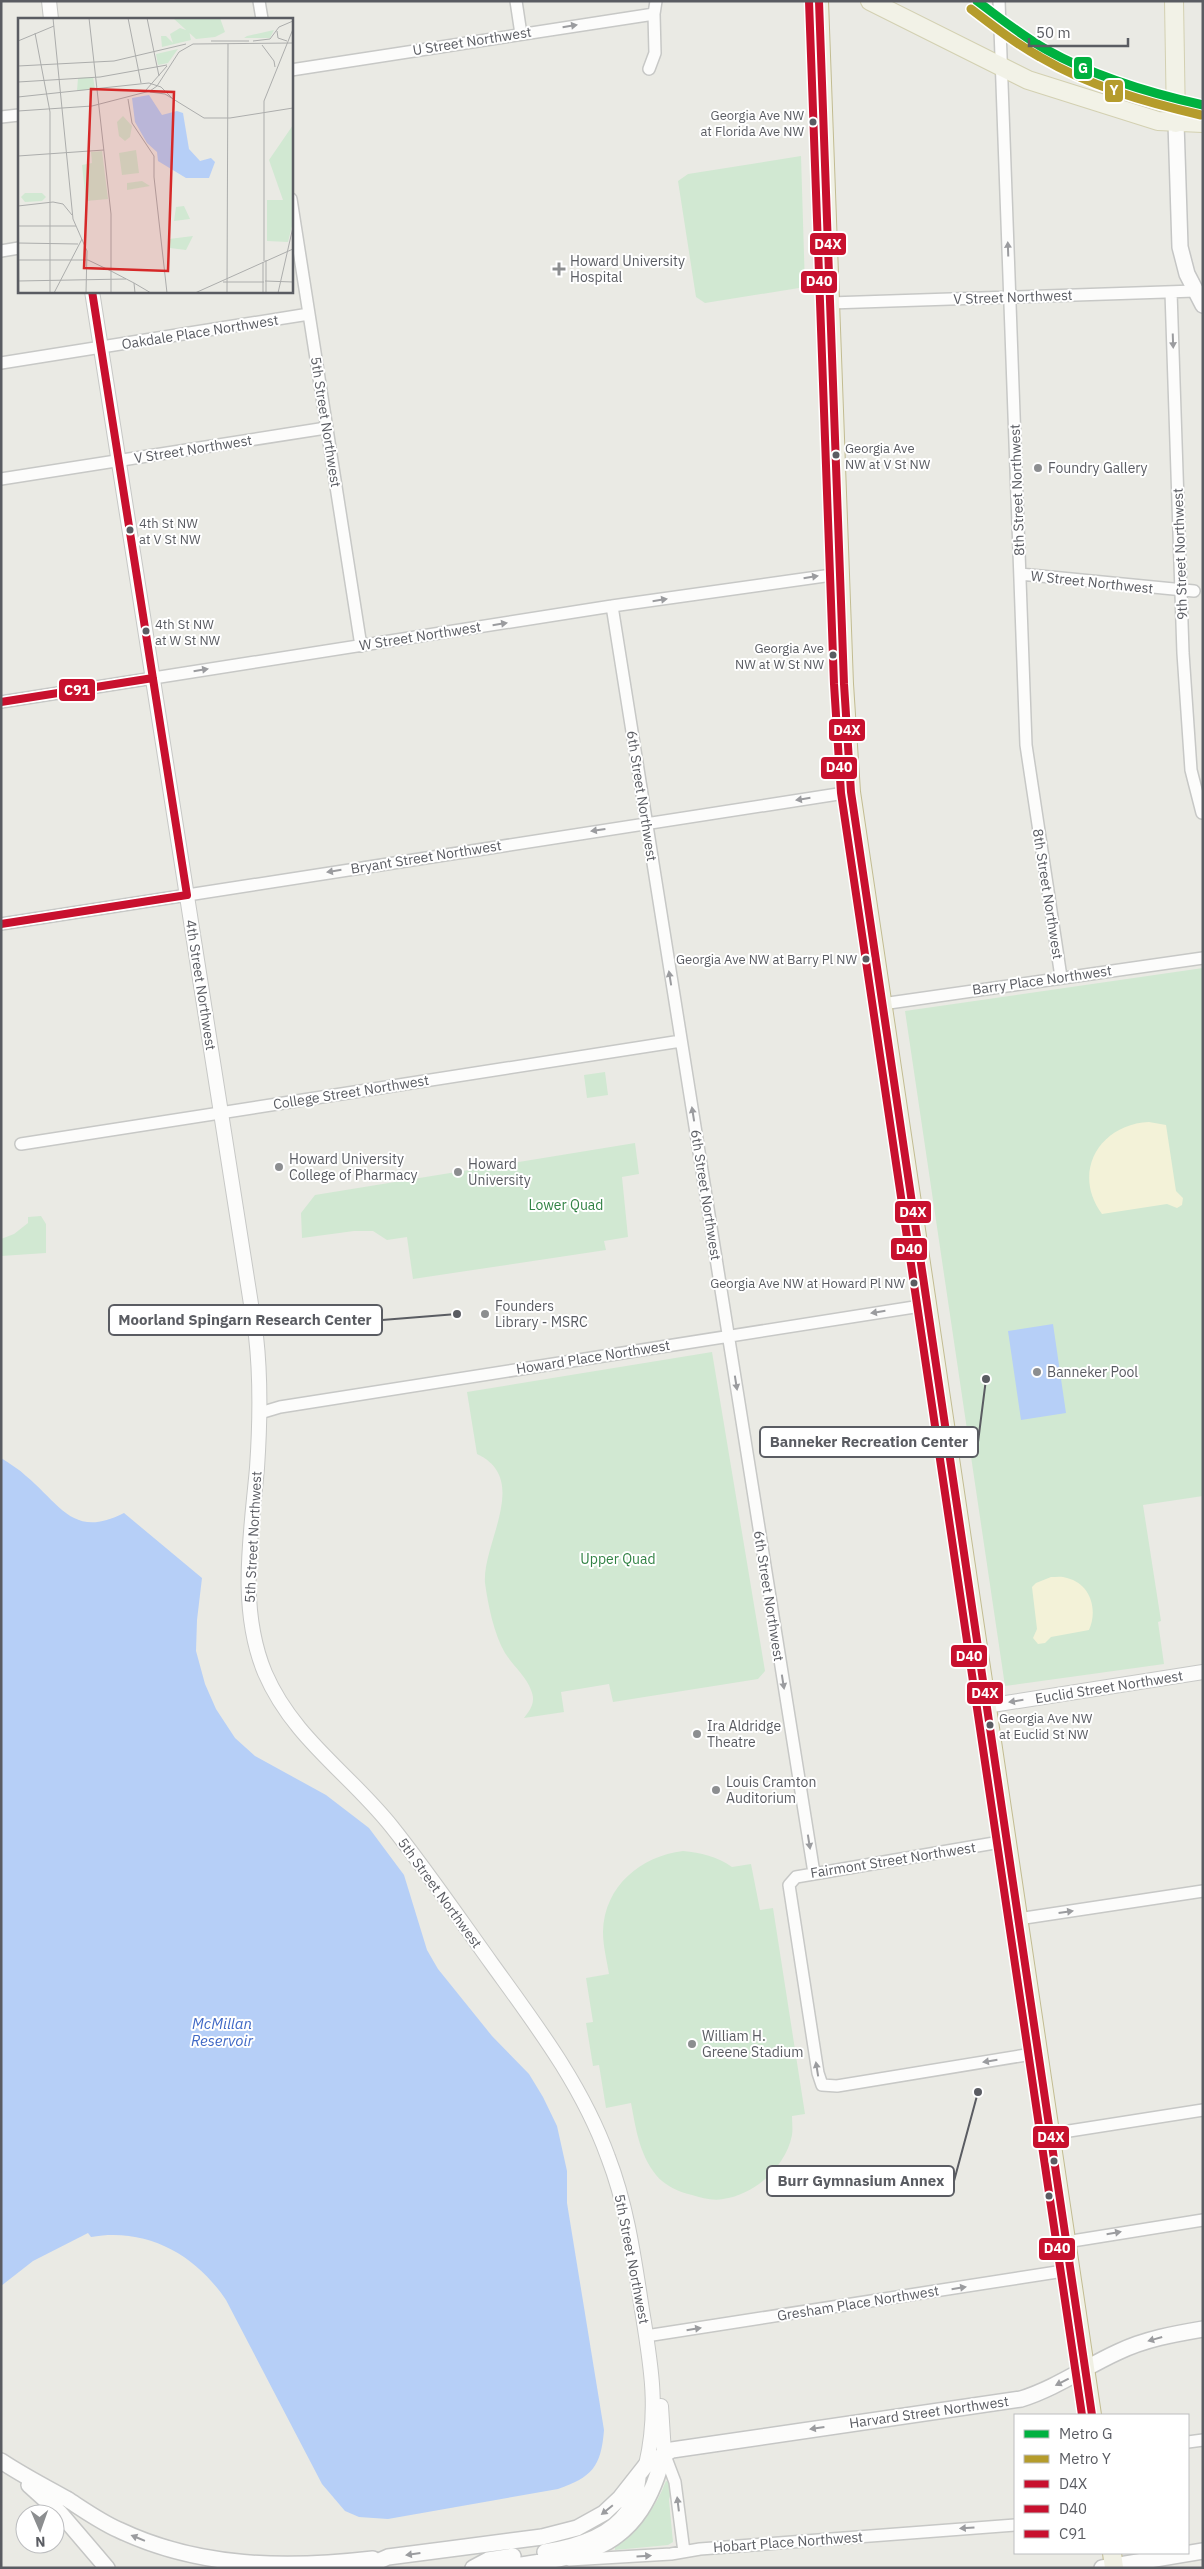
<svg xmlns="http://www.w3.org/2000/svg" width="1204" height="2569" viewBox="0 0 1204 2569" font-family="'IBM Plex Sans',sans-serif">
<rect width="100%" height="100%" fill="#eaeae4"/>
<path fill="#d1e8d2" d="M801,156L805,287L705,303L696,297L678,181L688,174Z
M1203,968V1496L1143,1505L1161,1621L1158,1622L1164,1664L1005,1686L905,1011Z
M605,1072L608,1095L587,1098L584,1075Z
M635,1143L639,1174L622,1177L628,1237L604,1241L606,1250L413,1279L407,1237L387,1240L373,1231H354L302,1238L301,1213L315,1195Z
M41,1216L46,1224V1253L1,1256V1239L14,1234L28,1223V1217Z
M712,1352L765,1671L758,1679L613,1702L609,1684L561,1692L564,1712L524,1718C531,1709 536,1702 531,1690C526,1676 513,1666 505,1653C494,1634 488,1605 485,1583C482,1543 531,1479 477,1454L467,1392Z
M683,1851C701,1853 717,1856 732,1867L751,1864L760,1910L773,1908L805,2114L792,2116C792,2122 793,2129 792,2135C786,2167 754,2195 723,2199C713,2201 702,2198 692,2195C679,2192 665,2186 656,2175C639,2153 636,2129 631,2103L606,2108L599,2065L593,2066L586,2023L593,2022L586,1978L609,1974C607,1961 603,1946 603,1932C604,1886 641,1856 683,1851Z
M666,2481L669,2482L671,2492L669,2500L673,2542L668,2545L615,2550V2547C639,2530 655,2509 666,2481Z"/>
<path fill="#f3f2d8" d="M1149,1122L1166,1125L1176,1191L1183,1198L1182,1205L1177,1208L1167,1204L1102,1214C1071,1172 1100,1124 1149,1122Z
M1051,1577C1056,1577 1062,1576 1067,1578C1091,1584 1098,1610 1089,1630L1051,1637L1045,1643L1038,1644L1033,1638L1037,1629L1032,1587L1036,1583Z"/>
<path fill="#b6cff7" d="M1053,1324L1066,1413L1021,1420L1008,1331Z
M1,1458C10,1464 19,1469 26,1476C61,1505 73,1539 124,1513L202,1578L197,1620L196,1651L205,1684L216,1709L235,1738L255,1756L326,1795L369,1828L404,1875L427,1950L438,1969L492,2036L529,2074L543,2097L557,2126L567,2171V2203L604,2430C601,2467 592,2477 558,2489L388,2519L359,2517L345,2511L322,2484L226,2300C196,2255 147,2227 91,2237L88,2233L33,2261L1,2286Z"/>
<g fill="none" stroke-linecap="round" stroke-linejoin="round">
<defs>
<path id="minor" d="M259,1L262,19
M516,1L521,34
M999,1L1026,745L1061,977
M649,69L655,53L654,14L656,1
M291,70L654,14
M1,117L19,115
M291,199L361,646
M1,251L19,248
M1171,292L1183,653L1191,770L1202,813
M830,303L1195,291
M1,363L309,314
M1,479L326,428
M1020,574L1194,591
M612,606L814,1873
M1,702L612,606L839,574
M1,924L851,792
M882,1004L1203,958
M21,1144L681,1041
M260,1413L280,1407L927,1305
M1006,1841L796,1877L789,1885L818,2073L822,2085L837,2086L1038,2053
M1018,1919L1203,1891
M1050,2134L1203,2110
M1066,2242L1203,2220
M646,2336L1070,2270
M1188,2442L1203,2440
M664,2453L675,2482L684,2552
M569,2560L671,2554L700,2549L1015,2525"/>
<path id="tertiary" d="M49,1L51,19
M92,291L256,1336C261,1380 260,1424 257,1468C251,1536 238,1608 265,1673C293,1738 349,1773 392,1827C427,1871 459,1918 492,1964C536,2025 582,2085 608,2157C627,2206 634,2258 642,2310C651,2365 659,2410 646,2465
M986,1706L1203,1672
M661,2406L664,2453"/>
<path id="secondary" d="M1176,123L1180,247L1187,274L1203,305
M1,2461C22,2475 45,2487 67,2499C84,2510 101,2522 119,2530C199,2568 286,2569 373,2559
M29,2485L60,2513L107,2568
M545,2552C576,2547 617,2535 632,2504C636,2496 637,2487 638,2478
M363,2568L388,2557L542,2537L577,2528L604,2513L620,2498L646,2465L672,2450L1021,2399C1056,2388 1085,2367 1118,2352C1145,2339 1174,2334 1203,2329
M473,2568L488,2560L513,2556
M499,2568C587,2556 639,2552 664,2453
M1102,2568L1203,2551"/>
<path id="primary" d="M870,1L1028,80L1158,121L1203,123
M1174,1L1176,123"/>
<path id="trunk" d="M819,1L844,684L851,792L1092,2415
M1112,2553L1114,2568"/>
</defs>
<use href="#minor" stroke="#c7c8c6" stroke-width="14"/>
<use href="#tertiary" stroke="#c7c8c6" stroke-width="16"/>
<use href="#secondary" stroke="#c5c6c5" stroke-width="18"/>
<use href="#primary" stroke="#d3d0b1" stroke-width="20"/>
<use href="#trunk" stroke="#c2bc91" stroke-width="20"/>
<use href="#minor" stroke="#fcfcfb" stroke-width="11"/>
<use href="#tertiary" stroke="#fcfcfb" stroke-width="14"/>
<use href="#secondary" stroke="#fcfcfb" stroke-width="15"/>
<use href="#primary" stroke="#f2f2e7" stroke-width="18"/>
<use href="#trunk" stroke="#f0f0e4" stroke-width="18"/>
<defs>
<path id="bus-1" d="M819,1L844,684L851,792L1092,2415"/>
<path id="bus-2" d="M809,1L834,684L841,793L1082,2415"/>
<path id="bus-3" d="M1,702L153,678
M1,924L187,895L92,291"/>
</defs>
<use href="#bus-1" stroke="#fff" stroke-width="11"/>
<use href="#bus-2" stroke="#fff" stroke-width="11"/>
<use href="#bus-3" stroke="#fff" stroke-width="11"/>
<use href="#bus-1" stroke="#c8102e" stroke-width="8"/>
<use href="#bus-2" stroke="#c8102e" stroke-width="8"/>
<use href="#bus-3" stroke="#c8102e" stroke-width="8"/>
<defs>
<path id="metro-1" d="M977,1C1000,18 1022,36 1047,50C1095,77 1149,93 1203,105"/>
<path id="metro-2" d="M971,9C993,26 1015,43 1040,57C1089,86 1145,102 1201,115"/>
</defs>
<use href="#metro-1" stroke="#fff" stroke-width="12"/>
<use href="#metro-2" stroke="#fff" stroke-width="12"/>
<use href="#metro-1" stroke="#00b140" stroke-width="9"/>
<use href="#metro-2" stroke="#b59c2c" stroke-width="9"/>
</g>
<defs><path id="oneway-solid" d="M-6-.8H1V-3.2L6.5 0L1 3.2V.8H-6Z" transform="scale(1.25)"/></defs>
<g fill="#9b9c9f">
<use href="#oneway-solid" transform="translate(570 26) rotate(-9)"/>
<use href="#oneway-solid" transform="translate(1008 249) rotate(-92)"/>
<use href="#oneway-solid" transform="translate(1173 341) rotate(88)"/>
<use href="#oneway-solid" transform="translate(811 577) rotate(-9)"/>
<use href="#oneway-solid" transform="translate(660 600) rotate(-9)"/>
<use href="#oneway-solid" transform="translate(500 624) rotate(-9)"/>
<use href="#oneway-solid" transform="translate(201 670) rotate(-9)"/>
<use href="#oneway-solid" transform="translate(803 799) rotate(171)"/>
<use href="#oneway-solid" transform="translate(598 830) rotate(172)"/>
<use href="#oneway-solid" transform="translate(334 871) rotate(171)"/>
<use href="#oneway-solid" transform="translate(670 978) rotate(-99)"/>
<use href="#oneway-solid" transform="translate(693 1114) rotate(-99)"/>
<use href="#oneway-solid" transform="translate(878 1312) rotate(171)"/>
<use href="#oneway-solid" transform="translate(736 1383) rotate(81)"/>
<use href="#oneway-solid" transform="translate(783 1682) rotate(81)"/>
<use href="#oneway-solid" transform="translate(1016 1701) rotate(171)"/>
<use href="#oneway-solid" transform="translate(809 1842) rotate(81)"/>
<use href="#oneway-solid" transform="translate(1066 1912) rotate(-8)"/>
<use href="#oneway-solid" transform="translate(990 2061) rotate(171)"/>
<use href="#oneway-solid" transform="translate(817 2069) rotate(-99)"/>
<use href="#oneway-solid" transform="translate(1114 2233) rotate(-10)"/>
<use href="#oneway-solid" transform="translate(959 2288) rotate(-9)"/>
<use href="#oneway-solid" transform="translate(694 2329) rotate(-9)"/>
<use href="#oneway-solid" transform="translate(1155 2339) rotate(164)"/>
<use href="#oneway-solid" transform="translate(1062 2382) rotate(153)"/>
<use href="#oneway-solid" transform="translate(817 2428) rotate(172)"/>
<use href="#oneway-solid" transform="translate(678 2504) rotate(-97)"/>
<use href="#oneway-solid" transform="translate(607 2510) rotate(141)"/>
<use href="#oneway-solid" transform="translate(967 2528) rotate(176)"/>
<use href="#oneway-solid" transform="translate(138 2538) rotate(-158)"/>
<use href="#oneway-solid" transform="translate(413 2554) rotate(172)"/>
<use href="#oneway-solid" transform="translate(644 2556) rotate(-4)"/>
</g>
<g fill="#5a5c62" stroke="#fff" stroke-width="2">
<circle cx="813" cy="122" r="4.5"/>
<circle cx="836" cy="455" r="4.5"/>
<circle cx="130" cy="530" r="4.5"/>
<circle cx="146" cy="631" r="4.5"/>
<circle cx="833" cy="655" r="4.5"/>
<circle cx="866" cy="959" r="4.5"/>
<circle cx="914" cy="1283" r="4.5"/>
<circle cx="990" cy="1725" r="4.5"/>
<circle cx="1054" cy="2161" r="4.5"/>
<circle cx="1049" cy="2196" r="4.5"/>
</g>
<g fill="#8c8e90" stroke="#fff" stroke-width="2">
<path d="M556.5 261.5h5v5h5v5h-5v5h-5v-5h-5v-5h5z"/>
<circle cx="1038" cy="468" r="5"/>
<circle cx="279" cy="1167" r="5"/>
<circle cx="458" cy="1172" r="5"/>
<circle cx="485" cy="1314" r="5"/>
<circle cx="1037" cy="1372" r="5"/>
<circle cx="697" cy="1734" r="5"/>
<circle cx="716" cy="1790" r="5"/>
<circle cx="692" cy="2044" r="5"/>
</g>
<g text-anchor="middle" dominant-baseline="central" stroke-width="4" stroke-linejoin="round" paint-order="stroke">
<g font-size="13" fill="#5a5c62" stroke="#fff" text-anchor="end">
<text x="804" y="115">Georgia Ave NW<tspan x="804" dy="16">at Florida Ave NW</tspan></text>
<text x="845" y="448" text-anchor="start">Georgia Ave<tspan x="845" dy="16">NW at V St NW</tspan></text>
<text x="139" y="523" text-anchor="start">4th St NW<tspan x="139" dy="16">at V St NW</tspan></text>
<text x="155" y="624" text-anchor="start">4th St NW<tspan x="155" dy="16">at W St NW</tspan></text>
<text x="824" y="648">Georgia Ave<tspan x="824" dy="16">NW at W St NW</tspan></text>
<text x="857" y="959">Georgia Ave NW at Barry Pl NW</text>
<text x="905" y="1283">Georgia Ave NW at Howard Pl NW</text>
<text x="999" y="1718" text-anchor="start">Georgia Ave NW<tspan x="999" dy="16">at Euclid St NW</tspan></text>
</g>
<g font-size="14" fill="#5a5c62" stroke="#fff">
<text transform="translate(472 41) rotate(-9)">U Street Northwest</text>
<text transform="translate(1013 297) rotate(-2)">V Street Northwest</text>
<text transform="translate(200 332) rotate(-9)">Oakdale Place Northwest</text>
<text transform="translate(326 422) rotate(81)">5th Street Northwest</text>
<text transform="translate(193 449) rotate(-9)">V Street Northwest</text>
<text transform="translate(1017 490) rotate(-92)">8th Street Northwest</text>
<text transform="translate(1180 554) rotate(-92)">9th Street Northwest</text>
<text transform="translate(1092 582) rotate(6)">W Street Northwest</text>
<text transform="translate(420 636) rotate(-9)">W Street Northwest</text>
<text transform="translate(642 796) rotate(81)">6th Street Northwest</text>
<text transform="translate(426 857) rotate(-9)">Bryant Street Northwest</text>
<text transform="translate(1048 894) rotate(81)">8th Street Northwest</text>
<text transform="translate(1042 980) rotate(-8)">Barry Place Northwest</text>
<text transform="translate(201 985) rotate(81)">4th Street Northwest</text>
<text transform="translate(351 1092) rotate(-9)">College Street Northwest</text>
<text transform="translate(706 1195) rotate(81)">6th Street Northwest</text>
<text transform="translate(593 1357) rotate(-9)">Howard Place Northwest</text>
<text transform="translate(253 1537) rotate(-87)">5th Street Northwest</text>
<text transform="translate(769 1596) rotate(81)">6th Street Northwest</text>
<text transform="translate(1109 1687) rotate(-9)">Euclid Street Northwest</text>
<text transform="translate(893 1860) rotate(-9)">Fairmont Street Northwest</text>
<text transform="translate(440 1893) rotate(54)">5th Street Northwest</text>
<text transform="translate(632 2259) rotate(79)">5th Street Northwest</text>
<text transform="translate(858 2303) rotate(-9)">Gresham Place Northwest</text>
<text transform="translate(929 2412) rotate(-8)">Harvard Street Northwest</text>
<text transform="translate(788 2542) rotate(-4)">Hobart Place Northwest</text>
</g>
<g font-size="14" fill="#5a5c62" stroke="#fff" text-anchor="start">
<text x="570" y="261">Howard University<tspan x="570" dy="16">Hospital</tspan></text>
<text x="1048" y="468">Foundry Gallery</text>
<text x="289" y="1159">Howard University<tspan x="289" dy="16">College of Pharmacy</tspan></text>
<text x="468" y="1164">Howard<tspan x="468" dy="16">University</tspan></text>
<text x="495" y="1306">Founders<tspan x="495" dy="16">Library - MSRC</tspan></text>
<text x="1047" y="1372">Banneker Pool</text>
<text x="707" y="1726">Ira Aldridge<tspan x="707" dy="16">Theatre</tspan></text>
<text x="726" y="1782">Louis Cramton<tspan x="726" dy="16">Auditorium</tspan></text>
<text x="702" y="2036">William H.<tspan x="702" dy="16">Greene Stadium</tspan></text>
</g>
<g font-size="14" fill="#318244" stroke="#fff">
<text x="566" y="1205">Lower Quad</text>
<text x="618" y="1559">Upper Quad</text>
</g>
<g font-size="15" font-style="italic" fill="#3f68c5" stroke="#fff">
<text x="222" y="2023">McMillan<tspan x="222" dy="17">Reservoir</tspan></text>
</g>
</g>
<g transform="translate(18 18)">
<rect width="275" height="275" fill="#eaeae4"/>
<path d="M155,0H202L207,14L197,19L178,21ZM162,10L171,13L173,22L144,29L143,18H148L155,25L152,16ZM256,12L252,20H226L229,18ZM160,31L150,45L140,47L138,36ZM75,59L77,71L59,73L60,60ZM105,98L114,108L112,119L107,123L101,118L99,104ZM275,107V204L270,224L249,223V182H265L251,142ZM118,132L121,155L104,157L101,135ZM84,133L90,181L68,183L64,147L74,145L73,134ZM124,163L132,168L109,172V165ZM7,175H24L28,179L24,183L7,184L3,179ZM166,188L172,201L156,203L158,189ZM175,218L168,232L152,230L151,221Z" fill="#d1e8d2"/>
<path d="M131,77L144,97L159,93L165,95L171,131L182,143L193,140L197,144L191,160H168L140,143L139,134L129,125L117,104L114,80Z" fill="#b6cff7"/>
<path fill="none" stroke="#acadac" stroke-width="1" d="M35,0L55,201L69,233L68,275M71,0L93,196V253L116,265L117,275M110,0L123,65M129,0L141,58M259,13L260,20L269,23M17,15L32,94V242M0,23L36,8M193,23H231M235,23L252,21L261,9L275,3M244,27L256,43L257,49M0,48L96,43L168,26M0,64L82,59L149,47M128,72L149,48M132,74L147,76L186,100H212L275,90M0,79L131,65L143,69L155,81M110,81L114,105L136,138V159L149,275M0,93L74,88L132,73L139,68L161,34L175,26L275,25M0,138L86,132M0,149L1,275M0,188L35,184L45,186L54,197M1,208H58M0,225L60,226M0,242H70L93,253V275M32,242V275M248,242V275M246,243V83L275,11M0,263L108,261M247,263L275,264M205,264H246M116,265L133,275M36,275L64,221M177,275L275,231M209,275L210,26M245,275V244M260,275L275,209"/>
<path fill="#d62828" fill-opacity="0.15" stroke="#d62828" stroke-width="2.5" d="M73,71L156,74L150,253L66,250Z"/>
<rect width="275" height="275" fill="none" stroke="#5a5c62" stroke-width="2.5"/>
</g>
<path fill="none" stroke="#5a5c62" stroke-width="2" d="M457 1314L382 1320M986 1379L978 1442M978 2092L954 2181"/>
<g fill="#5a5c62" stroke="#fff" stroke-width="2">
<circle cx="457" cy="1314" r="5"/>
<circle cx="986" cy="1379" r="5"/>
<circle cx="978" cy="2092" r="5"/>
</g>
<g fill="#fff" stroke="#5a5c62" stroke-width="2">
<rect x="109" y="1305" width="273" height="30" rx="5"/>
<rect x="760" y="1427" width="218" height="30" rx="5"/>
<rect x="767" y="2166" width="187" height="30" rx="5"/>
</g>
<g font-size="15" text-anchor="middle" font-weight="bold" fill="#5a5c62">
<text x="245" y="1325">Moorland Spingarn Research Center</text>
<text x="869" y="1447">Banneker Recreation Center</text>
<text x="861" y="2186">Burr Gymnasium Annex</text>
</g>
<g stroke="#fff" stroke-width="2">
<rect x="1073" y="56" width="20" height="24" rx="5" fill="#00b140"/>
<rect x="1104" y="79" width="20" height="24" rx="5" fill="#b59c2c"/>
<rect x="809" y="232" width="38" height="24" rx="5" fill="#c8102e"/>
<rect x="800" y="270" width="38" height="24" rx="5" fill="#c8102e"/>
<rect x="58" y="678" width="38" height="24" rx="5" fill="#c8102e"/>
<rect x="828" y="718" width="38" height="24" rx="5" fill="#c8102e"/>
<rect x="820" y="756" width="38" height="24" rx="5" fill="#c8102e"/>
<rect x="894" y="1200" width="38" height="24" rx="5" fill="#c8102e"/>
<rect x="890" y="1237" width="38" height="24" rx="5" fill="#c8102e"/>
<rect x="950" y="1644" width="38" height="24" rx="5" fill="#c8102e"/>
<rect x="966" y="1681" width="38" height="24" rx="5" fill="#c8102e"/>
<rect x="1032" y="2125" width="38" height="24" rx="5" fill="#c8102e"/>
<rect x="1038" y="2237" width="38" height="24" rx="5" fill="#c8102e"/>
</g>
<g font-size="14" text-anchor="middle" font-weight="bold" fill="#fff">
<text x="1083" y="73">G</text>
<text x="1114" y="95">Y</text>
<text x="828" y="249">D4X</text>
<text x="819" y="286">D40</text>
<text x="77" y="695">C91</text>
<text x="847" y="735">D4X</text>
<text x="839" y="772">D40</text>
<text x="913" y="1217">D4X</text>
<text x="909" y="1254">D40</text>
<text x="969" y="1661">D40</text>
<text x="985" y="1698">D4X</text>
<text x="1051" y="2142">D4X</text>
<text x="1057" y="2253">D40</text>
</g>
<rect width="1204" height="2569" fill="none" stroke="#5a5c62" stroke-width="5"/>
<rect x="1014" y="2414" width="175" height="140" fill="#ffffff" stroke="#bdbec0"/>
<rect x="1024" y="2430" width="25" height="8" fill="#00b140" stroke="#bdbec0"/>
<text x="1059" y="2439" font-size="15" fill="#5a5c62">Metro G</text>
<rect x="1024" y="2455" width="25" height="8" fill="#b59c2c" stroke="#bdbec0"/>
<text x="1059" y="2464" font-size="15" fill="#5a5c62">Metro Y</text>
<rect x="1024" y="2480" width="25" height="8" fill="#c8102e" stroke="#bdbec0"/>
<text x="1059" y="2489" font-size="15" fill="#5a5c62">D4X</text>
<rect x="1024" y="2505" width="25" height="8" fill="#c8102e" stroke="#bdbec0"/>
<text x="1059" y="2514" font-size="15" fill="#5a5c62">D40</text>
<rect x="1024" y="2530" width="25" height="8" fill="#c8102e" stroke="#bdbec0"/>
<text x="1059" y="2539" font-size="15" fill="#5a5c62">C91</text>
<g transform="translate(40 2529) rotate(178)"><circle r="24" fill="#ffffff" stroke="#bdbec0"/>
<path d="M0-4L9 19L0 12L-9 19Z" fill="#8c8e90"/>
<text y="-8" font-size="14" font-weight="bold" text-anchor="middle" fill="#5a5c62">N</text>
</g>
<path d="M1029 38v8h99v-8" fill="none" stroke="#5a5c62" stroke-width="2.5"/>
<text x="1036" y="38" font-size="15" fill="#5a5c62" stroke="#ffffff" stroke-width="4" paint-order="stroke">50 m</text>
</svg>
